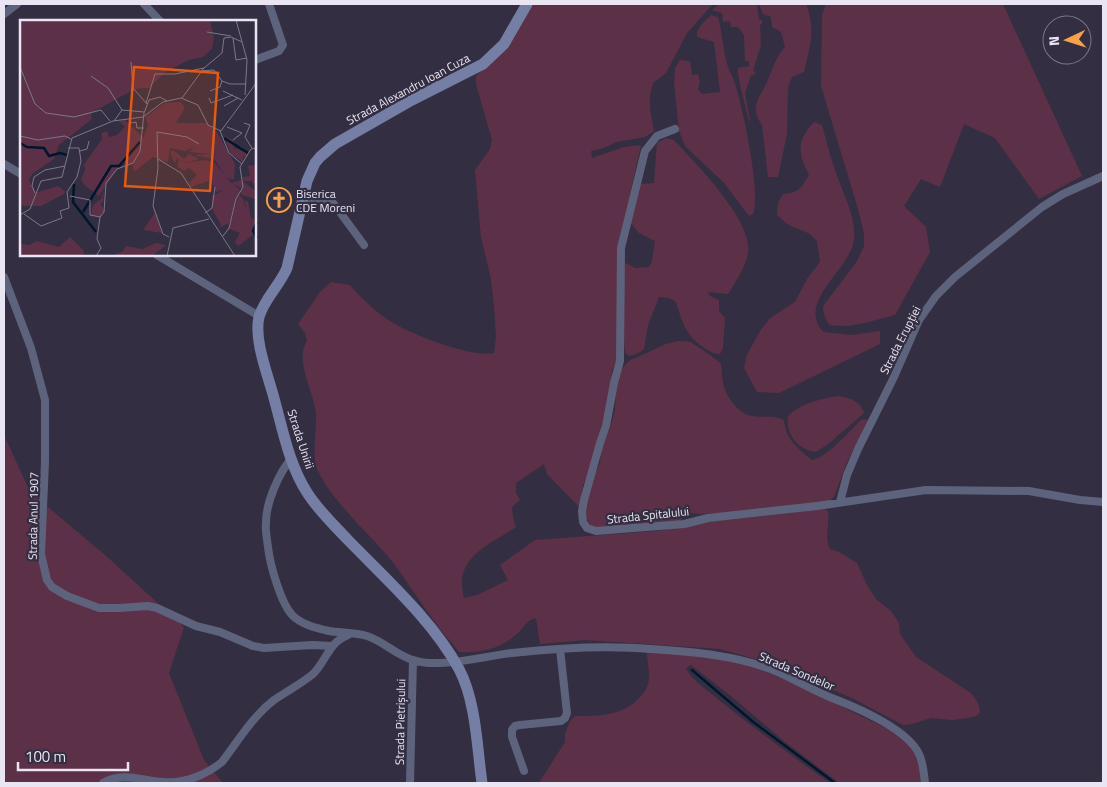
<svg xmlns="http://www.w3.org/2000/svg" width="1107" height="787" viewBox="0 0 1107 787" font-family="'Titillium Web',sans-serif">
<rect width="100%" height="100%" fill="#342e42"/>
<path fill="#5c3147" d="M531,4H713L687,33L666,73L653,83L650,95V109L654,131L645,137L616,142L604,148L591,151L592,158L624,147L641,145L618,249L617,362L612,370L610,404L593,462L583,485L580,505L579,507L547,474L544,464L516,483V493L520,500L512,507L513,518L516,527C496,541 467,551 462,578C461,584 463,592 464,598L477,595L508,580L500,565L535,540L657,531L709,521L814,509H824L828,511C830,524 824,538 830,549L839,552L857,563L867,585L876,599L891,611L899,623L900,634L916,657L971,693C976,699 980,705 980,713L976,716L968,718L952,720L931,718L912,724L903,725L852,698L769,663L720,649L585,640L540,644L536,618C527,620 524,627 518,633C501,649 481,653 459,652C451,641 442,633 435,622C418,600 404,575 386,554C365,530 331,499 318,471C310,453 319,427 315,407C311,387 295,359 307,341L305,333L298,324L320,292L331,282L350,285C362,299 375,311 390,321C410,334 471,358 494,353L496,336L494,307L491,279L481,237L475,170L490,149L492,140L476,84V76L507,47Z
M719,4H757L759,20H762V24L760,25L761,45L753,71L756,72L754,76L751,75L745,93L750,121H749C747,111 736,74 738,68L749,66V61H745L744,35L738,27H731L730,21L723,22L722,13L712,10Z
M759,4H806C816,29 810,47 804,72L792,77L788,88L787,134L778,177H768L762,125C749,107 759,99 767,82C774,67 774,60 785,47L781,32L772,27L771,17L763,14Z
M826,4H1003L1082,176L1039,199L995,138L964,124L940,187L921,179L904,206L926,227L930,252L895,315C874,320 852,329 830,325C825,319 823,313 823,306L856,263L864,246V233L858,209L821,86L822,15Z
M711,15L718,17C723,35 723,53 729,70C731,75 734,79 735,84C743,109 761,192 753,214L749,216L724,183L685,146L679,131L674,82L675,68L680,60L690,61L692,75L698,74L700,82L698,89L702,94L720,92L714,42L697,37C696,28 705,21 711,15Z
M814,122L822,125C827,143 831,160 837,176C844,195 856,218 854,239C851,270 796,300 823,332L852,335L880,331V344L779,393L757,392L744,368L747,355L760,331L770,318L795,302L807,279L820,262L817,241L810,234L787,224L777,215L778,203L783,194C799,193 801,188 809,175C798,154 796,141 814,122Z
M666,138L674,140C695,163 753,220 748,253C746,266 735,283 728,294L708,292L710,296L719,300V311L725,318L723,348L720,354C711,355 692,340 688,332C682,324 679,311 676,302L669,298L659,297L648,325L644,349C639,353 635,355 629,356L625,352L623,320V265L626,263L635,268L649,267L652,261L655,241L639,233L630,222L640,184L654,183L657,143Z
M678,341C682,341 686,341 690,342C694,344 720,361 721,364C722,367 721,372 722,376C723,390 730,403 742,412C756,421 771,413 784,420C786,440 797,448 812,460C825,459 852,429 862,419L869,420L847,462L834,497L829,501L752,511L701,514L691,513L684,516L680,521L601,529L590,525L585,514L588,492L600,462L602,446L609,431L615,411L616,387L619,372L629,361L666,344Z
M838,396C849,398 861,401 864,413L827,445L815,452C796,448 786,434 788,416C801,403 821,399 838,396Z
M4,435L30,492L105,555L184,627L169,673L204,760L223,783H4Z
M647,653C682,651 733,659 767,672C796,683 824,698 853,712C872,722 896,730 911,748C918,757 919,772 923,783H839L784,741L731,696L691,665L686,668C692,681 709,691 719,700C755,729 792,756 830,783H539L565,742V734L570,721L575,716C598,716 624,716 640,697C643,694 647,689 648,684C651,675 647,663 647,653Z"/>
<g fill="none" stroke-linecap="round" stroke-linejoin="round">
<path stroke="#00162c" stroke-width="2.5" d="M692,670L752,721L835,783"/>
<path stroke="#5d637c" stroke-width="8" d="M144,4L160,21
M4,14L17,4
M255,60L279,51L283,45L269,4
M675,129L657,136L645,151L621,248L620,361L614,383L606,426L600,443L584,500L582,511L583,522L587,528L596,531L684,524L708,518L817,506L926,490L1029,491L1080,500L1103,502
M4,164L21,174
M303,197L331,200L364,245
M157,255L259,316
M4,277L31,348L45,400V462L41,554L47,580L52,587L67,596L99,608H119L148,606L157,608L196,626L220,632L253,646L264,648L313,645L332,646
M292,458C279,472 266,503 266,522C265,530 267,539 268,547C270,565 281,604 293,616C303,625 316,628 329,631C341,633 355,632 367,636C383,641 396,655 413,660C438,669 485,656 512,653C558,648 604,645 650,649C693,652 738,655 778,672C798,681 816,692 837,700C860,709 908,730 919,754C923,762 924,774 925,783
M840,502L847,475L858,449L894,377L919,320L936,296L955,277L1042,207L1063,194L1103,176
M524,771L512,737V730L515,726L520,725L561,721L565,718L567,713L560,649
M103,783C122,771 143,781 164,782C184,784 206,775 222,762C238,741 253,716 274,700C287,691 301,684 313,674C327,660 328,643 348,635
M410,783L413,660"/>
<path stroke="#757ea5" stroke-width="11" d="M482,783C477,747 476,701 459,669C433,621 386,579 348,540C334,525 319,511 308,494C288,464 282,425 272,391C266,370 254,338 259,317C264,299 280,285 287,268L307,181L315,163L320,157L335,144L412,100L483,64L504,44L527,4"/>
</g>
<defs>
<symbol id="church-ring" viewBox="-11 -11 22 22"><circle r="9.5" fill="#342e42" stroke="#f7a149" stroke-width="1.5"/><path d="M-1.2-6h2.4v3.5h3.3v2.4h-3.3V6h-2.4V-.1h-3.3v-2.4h3.3Z" fill="#f7a149"/></symbol>
</defs>
<g fill-rule="evenodd">
<use href="#church-ring" x="265" y="186" width="28" height="28"/>
</g>
<g text-anchor="middle" dominant-baseline="central" stroke-width="4.5" stroke-linejoin="round" paint-order="stroke">
<g font-size="12" fill="#e9e5f3" stroke="#342e42">
<text transform="translate(408 89) rotate(-28)">Strada Alexandru Ioan Cuza</text>
<text transform="translate(900 340) rotate(-63)">Strada Erupției</text>
<text transform="translate(301 439) rotate(72)">Strada Unirii</text>
<text transform="translate(648 515) rotate(-6)">Strada Spitalului</text>
<text transform="translate(33 516) rotate(-89)">Strada Anul 1907</text>
<text transform="translate(797 671) rotate(23)">Strada Sondelor</text>
<text transform="translate(400 722) rotate(-89)">Strada Pietrișului</text>
</g>
<g font-size="12" fill="#e9e5f3" stroke="#342e42" text-anchor="start">
<text x="296" y="193">Biserica<tspan x="296" dy="14">CDE Moreni</tspan></text>
</g>
</g>
<g transform="translate(20 20)">
<rect width="236" height="236" fill="#342e42"/>
<path d="M0,0H190L194,18L192,29L183,37L169,40L145,52L129,68L115,69L71,93L72,99L39,125L34,139L12,154L9,160L15,173L38,166L45,171L44,174L21,186H3L0,183ZM161,82L165,88L156,103H186L197,112L215,144L214,160L207,158L194,139L173,135L190,134L169,132L174,127L166,131L150,128L148,142L133,137L114,152L113,144L128,105L125,97L145,83ZM105,100L123,117L122,124L113,143L107,146L104,142L97,149L79,176L64,165L61,159L66,148L63,146L82,119L81,113L87,111L89,117L97,115L105,107L99,101ZM202,111L205,117L213,120L214,128L228,133L226,137L223,136V142L211,134ZM153,130L164,139L169,134L179,139L166,143L157,138L155,144L150,133ZM159,139L165,143L183,140L194,142L211,163L221,160L236,171V179L221,175V168L212,163L220,170L209,203L198,208L201,205L192,189V176L204,170L196,172L191,160L171,167L169,163L177,155L169,148L164,151L157,146ZM235,145L237,147L236,167L231,161H224L222,157L230,156L228,146ZM84,169L83,183L80,182L84,191L81,196H71L73,185L81,179ZM219,175L223,178L226,190L225,180L228,182L231,198L235,200L233,215L218,226L215,222L220,213L210,209L207,213ZM135,193L142,213L123,210ZM50,217L64,231L63,236H0V224L9,225L17,221L39,227ZM136,223L146,225L132,236H92L103,231L106,226L122,229Z" fill="#5c3147"/>
<path fill="none" stroke="#00162c" stroke-width="2.5" d="M204,118L228,133M0,123L7,127L24,128L29,136L40,133L47,135M54,164L53,182L76,212M63,192L91,146H99L120,122M237,202L233,211L237,218"/>
<path fill="none" stroke="#7c7789" stroke-width="1" d="M216,0L227,40L225,75M187,12L211,16M213,18L216,40L227,38M111,42L113,68L127,84M0,47L15,84L26,93L54,97L81,90L90,101M181,51L194,50L202,61L210,64H226M71,56L88,68L102,90M190,71L200,67L202,61M203,71L222,80M162,78L184,48L202,33L204,18L211,17L222,22M189,78L191,83L213,75M126,83L135,54H155L184,48M204,86L218,78M94,101L102,90L124,92M111,103L116,102L117,108H124M224,103L230,105L225,117L232,128M207,107L222,113L213,120M200,111L209,133L222,144M0,116L18,120L45,116L51,119M60,131L67,129L69,121M138,139L161,153L215,236M15,173L12,166L14,157L25,150L45,146M50,176L70,180V195L80,197M185,193L192,188L195,167M4,194L21,206L42,198L40,191L49,188L47,172L57,157L61,141L59,128H48M0,195L10,189L21,161L42,157L52,118L93,101L123,97L143,82L161,78L178,85L188,105L201,111L237,62M80,197L84,192L86,163L97,149L113,143L120,131L124,93L129,80L140,77L147,81M203,216L209,208L216,179L223,167L220,147L231,129L237,128M149,217L143,214L133,186L138,148L137,112L167,117L179,124M76,236L81,228L77,219L80,197M147,236L153,208L189,199"/>
<path fill="#e8590c" fill-opacity="0.15" stroke="#e8590c" stroke-width="2.5" d="M114,47L198,53L190,171L105,166Z"/>
<rect width="236" height="236" fill="none" stroke="#e9e5f3" stroke-width="2.5"/>
</g>
<rect width="1107" height="787" fill="none" stroke="#e9e5f3" stroke-width="10"/>
<g transform="translate(1067 40) rotate(266)"><circle r="24" fill="#342e42" stroke="#7c7789"/>
<path d="M0-4L9 19L0 12L-9 19Z" fill="#f7a149"/>
<text y="-8" font-size="14" font-weight="bold" text-anchor="middle" fill="#e9e5f3">N</text>
</g>
<path d="M18 762v8h110v-8" fill="none" stroke="#e9e5f3" stroke-width="2.5"/>
<text x="25" y="762" font-size="15" fill="#e9e5f3" stroke="#342e42" stroke-width="4" paint-order="stroke">100 m</text>
</svg>
